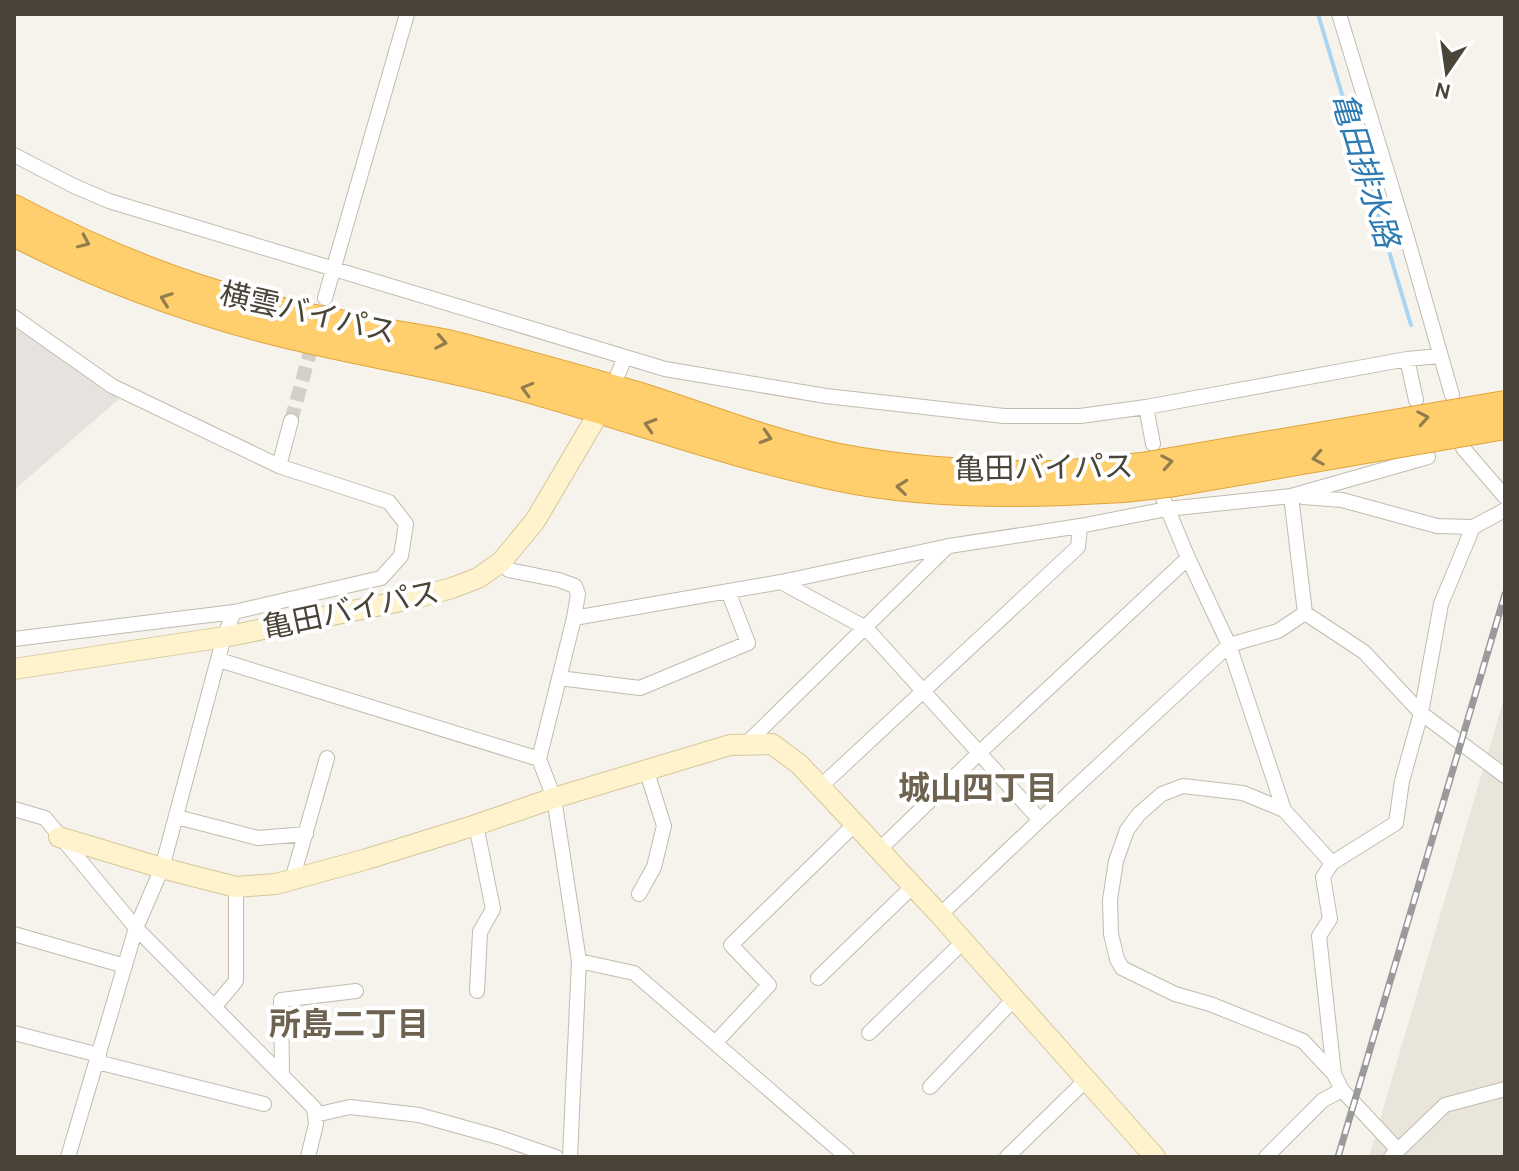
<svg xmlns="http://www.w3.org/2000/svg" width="1519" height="1171" viewBox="0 0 1519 1171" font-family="Karla,'Noto Sans JP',sans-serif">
<rect width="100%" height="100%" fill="#f6f3ec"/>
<path fill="#eae5da" d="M1505,695V1157H1369Z"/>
<path fill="#e6e2dd" d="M14,325L119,399L14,490Z"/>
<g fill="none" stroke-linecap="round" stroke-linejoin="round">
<path stroke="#a9d4f2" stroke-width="4" d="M1318,14L1411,325"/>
<path stroke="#d4d0c8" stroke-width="14" stroke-dasharray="14 7" stroke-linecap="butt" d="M291,421L325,298"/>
<defs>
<path id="street" d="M1339,14L1406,234L1452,395
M14,155L74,186L109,201L665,369L826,396L1004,416H1080L1146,407L1407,359L1440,356
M325,298L407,14
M14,317L112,386L279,466L389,502L406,524L401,556L381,578L234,612L14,639
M1407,359L1416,400
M612,389L625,357
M1146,407L1153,444
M1463,448L1505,497
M279,466L291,421
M1291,496L1305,613L1364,652L1421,713L1505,776
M1303,497L1342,500L1437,526L1473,527L1505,510
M1163,498L1188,558L1229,645L1284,810
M501,562L509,570L559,580L575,586L578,594L574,618L539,759L554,798L579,961L570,1157
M781,582L866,628L1040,820
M574,618L781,582L949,546L1080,526L1167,509L1291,496L1428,457
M219,660L539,759
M559,678L640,688L748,643L728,591
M746,744L948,546
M820,787L1078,547L1080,526
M14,809L45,818L136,928L314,1108L316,1124L308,1157
M177,817L258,838L306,834
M476,825L493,909L480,932L477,991
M879,850L979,753L1188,558
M1332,863L1284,810L1243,793L1183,786L1162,794L1139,814L1127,830L1116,861L1110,900L1111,934L1117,959L1122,968L1175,994L1210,1004L1303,1041L1334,1074L1342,1090L1397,1149
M292,880L327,758
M639,894L654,867L664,826L646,769
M940,915L1040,820L1229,645L1278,631L1305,613
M14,934L125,966
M579,961L634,973L847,1157
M818,978L913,886
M215,1006L236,981V887
M14,1033L99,1055
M869,1033L963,942
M715,1043L769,985L731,945L855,824
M97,1062L264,1104
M282,1074L281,1000L356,991
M1334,1074L1319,936L1330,919L1323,877L1332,863L1396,823L1402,781L1421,713L1441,604L1473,527
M930,1087L1014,999
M315,1115L350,1107L419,1115L498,1137L556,1157
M68,1157L136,928L162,868L224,637L234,612
M1007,1157L1086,1080
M1266,1157L1323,1100L1342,1090
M1391,1157L1445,1105L1505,1089"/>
<path id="secondary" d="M14,669L224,637L416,598L452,588L478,578L501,562L535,521L607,399
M59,837L162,868L236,887L276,884L367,859L476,825L554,798L730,745L772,744L799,764L940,915L1155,1157"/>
<path id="highway" d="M14,208C97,252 186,289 278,310C316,319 353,326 391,333C412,337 435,340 456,345C516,361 577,377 637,395C704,416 770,443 839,457C912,471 987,475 1061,474
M14,233C94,275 180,307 267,330C347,351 430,363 509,384C618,413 725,454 835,477C910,493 987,495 1064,492"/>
</defs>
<use href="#street" stroke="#c2bbae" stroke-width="16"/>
<use href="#secondary" stroke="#d6c79b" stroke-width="22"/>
<use href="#highway" stroke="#e0a43c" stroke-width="28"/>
<use href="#street" stroke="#fff" stroke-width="14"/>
<use href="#secondary" stroke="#fff3cd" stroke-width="20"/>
<use href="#highway" stroke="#ffcf6e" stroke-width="26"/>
<defs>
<path id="rail" d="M1338,1157L1505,594"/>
</defs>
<use href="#rail" stroke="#9a9a9a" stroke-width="7"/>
<use href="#rail" stroke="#fff" stroke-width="4" stroke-dasharray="12" stroke-linecap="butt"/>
<defs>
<path id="highway-bridge" d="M1061,474L1142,466L1505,404
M1064,492L1124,489L1175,483L1505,426"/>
</defs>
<use href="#highway-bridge" stroke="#e0a43c" stroke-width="28" stroke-linecap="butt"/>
<use href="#highway-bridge" stroke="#ffcf6e" stroke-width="26"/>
</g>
<defs><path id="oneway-chevron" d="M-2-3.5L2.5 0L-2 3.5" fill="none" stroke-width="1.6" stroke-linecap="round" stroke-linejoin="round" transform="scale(2)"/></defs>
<g stroke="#937c4e">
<use href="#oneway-chevron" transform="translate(84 242) rotate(24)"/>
<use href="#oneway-chevron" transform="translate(166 299) rotate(-160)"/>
<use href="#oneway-chevron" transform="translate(441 342) rotate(11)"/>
<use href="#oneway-chevron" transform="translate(527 389) rotate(-164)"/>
<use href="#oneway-chevron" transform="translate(1423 418) rotate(-10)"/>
<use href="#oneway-chevron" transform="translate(650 425) rotate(-163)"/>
<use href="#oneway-chevron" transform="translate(766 437) rotate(17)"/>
<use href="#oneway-chevron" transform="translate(1318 458) rotate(170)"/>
<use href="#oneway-chevron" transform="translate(1167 462) rotate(-10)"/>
<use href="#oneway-chevron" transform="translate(902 487) rotate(-174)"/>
</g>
<g text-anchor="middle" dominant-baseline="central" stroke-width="8" stroke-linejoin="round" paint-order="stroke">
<g font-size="30" fill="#4b4439" stroke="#fff">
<text transform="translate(308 313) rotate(13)">横雲バイパス</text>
<text transform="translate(1044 468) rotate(-1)">亀田バイパス</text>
<text transform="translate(351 610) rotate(-12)">亀田バイパス</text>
</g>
<g font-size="32" font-style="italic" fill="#2e7ab2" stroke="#fff">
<text transform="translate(1365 170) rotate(73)">亀田排水路</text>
</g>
<g font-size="32" font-weight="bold" fill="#6e6250" stroke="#fff">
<text x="978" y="788">城山四丁目</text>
<text x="349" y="1024">所島二丁目</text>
</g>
</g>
<rect width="1519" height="1171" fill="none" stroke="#4b4439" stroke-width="32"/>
<g transform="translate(1447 72) rotate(193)" stroke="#ffffff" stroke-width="6" paint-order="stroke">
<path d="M0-6L14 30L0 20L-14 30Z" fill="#4b4439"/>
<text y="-12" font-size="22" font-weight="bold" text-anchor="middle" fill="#4b4439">N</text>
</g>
</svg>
